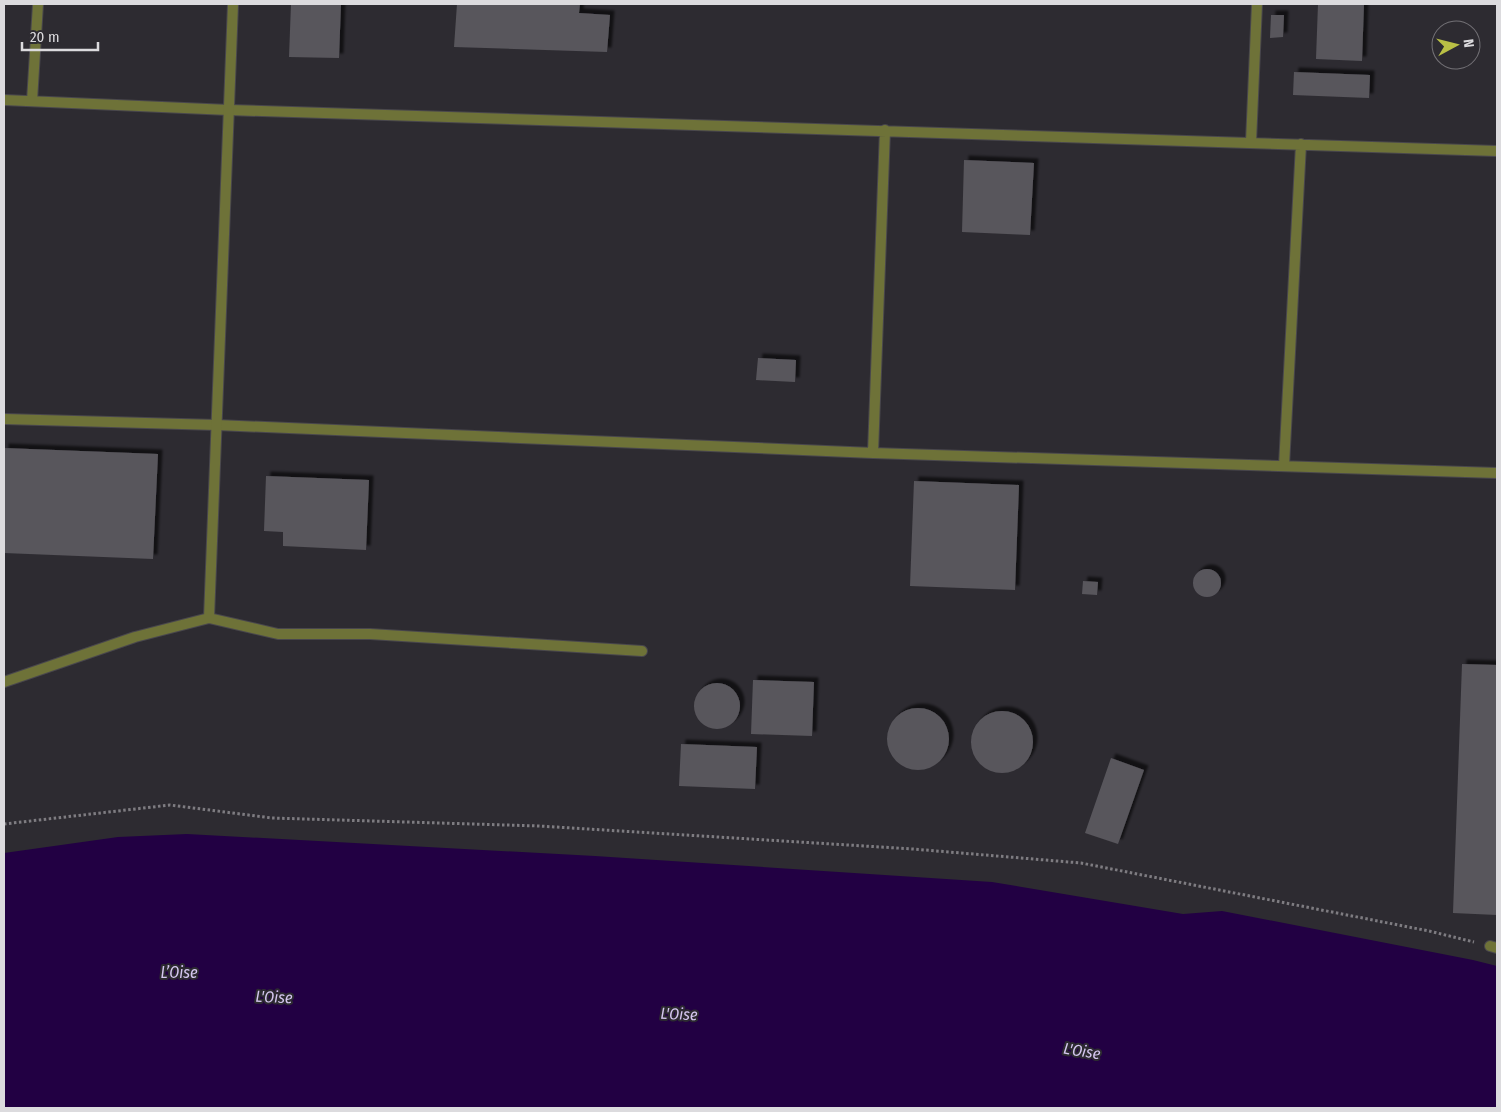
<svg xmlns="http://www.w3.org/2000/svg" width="1501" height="1112" viewBox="0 0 1501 1112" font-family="'Fira Sans Condensed',sans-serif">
<defs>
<filter id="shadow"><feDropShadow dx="4.5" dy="-4.5" stdDeviation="1" flood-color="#0009"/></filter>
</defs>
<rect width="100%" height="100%" fill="#2d2b31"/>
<path fill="#220043" d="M187,834L595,856L992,882L1183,914L1222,911L1473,960L1497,966V1108H4V853L118,837Z"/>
<path fill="#58565c" filter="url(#shadow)" d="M291,4H341L339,58L289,57Z
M457,4H580L579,13L610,15L607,52L454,47Z
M1318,4H1364L1362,61L1316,59Z
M1271,15H1284L1283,37L1270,38Z
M1294,72L1370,75L1369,98L1293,95Z
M964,160L1034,163L1030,235L962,232Z
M758,358L796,360L795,382L756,380Z
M4,448L158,454L153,559L4,553Z
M266,476L369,480L366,550L283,546V532L264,531Z
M914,481L1019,485L1015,590L910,586Z
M1193 583a14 14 0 1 1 28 0a14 14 0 1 1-28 0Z
M1083,581L1098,582L1097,595L1082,594Z
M1462,664L1497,665V915L1453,913Z
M753,680L814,682L812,736L751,734Z
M694 706a23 23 0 1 1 46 0a23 23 0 1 1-46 0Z
M887 739a31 31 0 1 1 62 0a31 31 0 1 1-62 0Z
M971 742a31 31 0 1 1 62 0a31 31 0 1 1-62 0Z
M681,744L757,747L755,789L679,786Z
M1111,758L1144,770L1118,844L1085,833Z"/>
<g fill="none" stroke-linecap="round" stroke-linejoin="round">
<defs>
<path id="lane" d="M4,100L229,110L1497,151
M32,101L38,4
M1251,142L1257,4
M4,419L217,425L873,453L1497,473
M873,453L885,130
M1284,466L1301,144"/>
<path id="street" d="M209,618L233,4
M4,682L135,637L209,618L278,634H370L642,651
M1490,946L1497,948"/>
</defs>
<use href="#lane" stroke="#49474d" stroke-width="12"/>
<use href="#street" stroke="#49474d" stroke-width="12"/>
<path stroke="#7e7c81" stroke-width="3" stroke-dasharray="2.5 2.5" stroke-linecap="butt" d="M4,824L170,805L272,818L539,826L913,849L1081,863L1429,931L1474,942"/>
<use href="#lane" stroke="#6e7238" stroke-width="10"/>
<use href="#street" stroke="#6e7238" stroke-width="10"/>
</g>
<g text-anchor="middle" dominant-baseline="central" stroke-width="4" stroke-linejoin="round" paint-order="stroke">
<g font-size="16" font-style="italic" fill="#d5c7f0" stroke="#2d2b31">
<text x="179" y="972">L’Oise</text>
<text transform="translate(274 997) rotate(2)">L'Oise</text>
<text transform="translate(679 1014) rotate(2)">L'Oise</text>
<text transform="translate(1082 1051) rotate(9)">L'Oise</text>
</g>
</g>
<rect width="1501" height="1112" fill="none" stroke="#dcdbde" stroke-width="10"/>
<g transform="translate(1456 45) rotate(83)"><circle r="24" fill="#2d2b31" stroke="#737176"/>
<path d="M0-4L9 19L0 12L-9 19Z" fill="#bac045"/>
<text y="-8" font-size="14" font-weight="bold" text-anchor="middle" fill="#dcdbde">N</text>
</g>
<path d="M22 42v8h76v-8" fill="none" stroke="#dcdbde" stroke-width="2.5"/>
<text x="30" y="42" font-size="15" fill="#dcdbde" stroke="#2d2b31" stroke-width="4" paint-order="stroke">20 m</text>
</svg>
